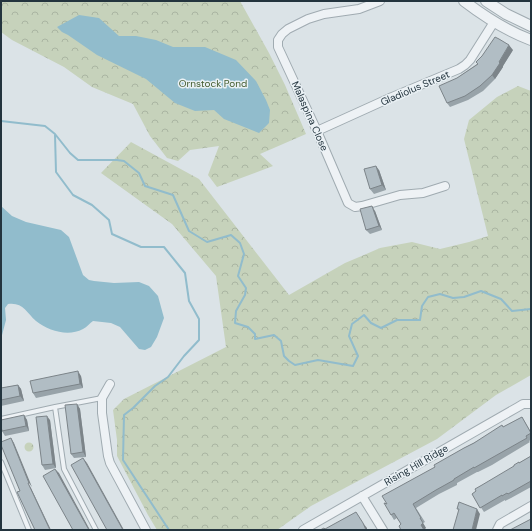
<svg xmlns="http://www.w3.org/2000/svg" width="532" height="531" viewBox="0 0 532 531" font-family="'DM Sans',sans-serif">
<defs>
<pattern id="forest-crowns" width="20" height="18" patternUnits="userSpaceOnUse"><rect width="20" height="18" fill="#c6d2bb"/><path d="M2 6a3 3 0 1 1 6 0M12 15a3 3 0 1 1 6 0" fill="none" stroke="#aab5a2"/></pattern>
</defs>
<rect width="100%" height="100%" fill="#dbe3e7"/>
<path fill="url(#forest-crowns)" d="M1,1H240L269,53L285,85L306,134L260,154L273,166L217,187L208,175L219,146L190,150L178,161L167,158L150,136L133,104L92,87L64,67L12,40L1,32Z
M518,86L531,91V375L496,395L437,439L311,506L277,530H157L148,515L117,456V440L113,410L124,399L226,347L216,276L172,224L101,173L131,142L199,179L289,295L345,263L364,255L380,248L412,242L440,249L469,242L488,236L464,139L469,120L497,97Z
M24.5 447a4.5 4.5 0 1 1 9 0a4.5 4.5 0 1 1-9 0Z"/>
<path fill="#91bccc" d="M79,15L99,18L119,36H136L156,40L173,47H205L236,60L256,81L266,100L270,110L269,123L259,133L224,119L214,110L195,111L175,103L146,79L97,55L68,35L62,32L57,27Z
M1,206L12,216L26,222L61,230L69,237L83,275L89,280L94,281L114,283L139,282L149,286L158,296L164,318L157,337L151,347L145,350L139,349L120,327L111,323L93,321C90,323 87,327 83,329C68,337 49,331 36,321C26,312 23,302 8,304L5,308L6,320L1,339Z"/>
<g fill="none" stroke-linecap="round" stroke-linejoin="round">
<path stroke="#91bccc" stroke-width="2" d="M1,121L45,126L55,134L70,153L78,160H117L124,161L139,173L145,186L173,195L189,231L207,242L231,235L240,243L244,254L238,276L246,288L245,295L236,311L235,323L248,327L255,334V339L274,335L281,341L284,356L289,361L295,365L318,360L353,366L358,356L349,336L352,324L364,315L371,323L381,328L397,320H420L422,306L428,297L440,294L453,298L464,297L481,291L501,299L512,311L531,309
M55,135L56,172L73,195L92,205L109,220L112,234L141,247H164L185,273L189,301L199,319V340L184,356L168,377L155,386L133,408L124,415L123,460L169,530"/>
<defs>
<path id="service" d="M55,407L102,398
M1,419L55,407L64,469L96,530
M1,462L29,530"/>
<path id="minor" d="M380,1L359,9L324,14L308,19L288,29L282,34L278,40V47L317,131L348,203L355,207L362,206L400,195L423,193L445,186
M317,131L392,97L459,69L465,65L470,60L494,22
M110,384L102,398V413L108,456L110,463L146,530
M362,496L383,530
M303,530L518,407L523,404H531
M497,530L500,524L531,506"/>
<path id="tertiary" d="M464,1C485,17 507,31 531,40
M486,1L506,14L531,26"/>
</defs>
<use href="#service" stroke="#a0abb1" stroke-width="6"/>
<use href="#minor" stroke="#a0abb1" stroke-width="10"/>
<use href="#tertiary" stroke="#a0abb1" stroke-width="12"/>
<use href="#service" stroke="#eef2f5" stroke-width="4"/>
<use href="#minor" stroke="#eef2f5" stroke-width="8"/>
<use href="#tertiary" stroke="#eef2f5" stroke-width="10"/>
</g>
<path fill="#98a3a9" d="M513,50L503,66V67L495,79L483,91L468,100L450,107L447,103L457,78L477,64Z
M379,170L386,190L374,194L370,189Z
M375,211L382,230L370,234L366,230Z
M81,376L83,388L36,398L33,393Z
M18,385L21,389L24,401L1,406V388Z
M77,404L80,409L86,457L74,458L71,454Z
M24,415L27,420L29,431L5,436L2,431Z
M522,417L531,432V440L529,441L530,442L492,465L478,472H477L457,483V485L439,494L416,508L425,522L423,523L426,528L401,524L397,518L394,520L391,515L387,504L435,467L464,448Z
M50,420L56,468L45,470L42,465Z
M531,456V487L511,498L505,501V500L484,512L472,494L519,463Z"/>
<path fill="#7c8489" d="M509,45L513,50L503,66V67L495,79L492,75Z
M376,166L379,170L386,190L382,185Z
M372,206L375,211L382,230L379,226Z
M78,371L81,376L83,388L80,384Z
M18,385L21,389L24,401L20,396Z
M77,404L80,409L86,457L83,452Z
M24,415L27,420L29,431L26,426Z
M47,416L50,420L56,468L53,464Z
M11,438L14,443L32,487L29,483Z
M83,458L87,463L124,530H123Z
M55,469L59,473L90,530H89Z
M28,483L31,488L51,530H50Z
M477,509L480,514L476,530H472Z
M420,518L426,528L424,530L421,525Z
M363,523L367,528V530H366Z"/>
<path fill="#b1bdc4" stroke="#7c8489" d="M495,37L499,39L509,45L499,62L500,63L492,75L480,86L465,96L447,103L439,86L457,78L478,64L476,62L482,56Z
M376,166L382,185L370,189L364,169Z
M372,206L379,226L366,230L360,209Z
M78,371L80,384L33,393L30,381Z
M18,385L20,396L1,400V388Z
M77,404L83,452L71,454L65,405Z
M24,415L26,426L2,431L1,426V420Z
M47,416L53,464L42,465L36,417Z
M522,417L531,433L526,436L527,438L488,460L474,468V467L454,479V480L436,490L413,504L421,518H420L423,523L421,525L424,530H401L399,526L401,524L394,513L391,515L384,503L387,504L382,496L435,467L434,465L464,448L474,443L502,425L503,427Z
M11,438L29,483H28L50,530H35L17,492L20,491L1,445V442Z
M531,456V481L508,494L507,493L502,496V495L480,508L472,494L476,491L475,489L482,485L514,466V465L519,462V463Z
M83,458L123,530H107L71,465Z
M55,469L89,530H73L43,476Z
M459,502L477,509L472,530H453L459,509H457Z
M356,512L363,523L366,530H320L324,528L325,529Z
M531,519V530H510Z"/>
<g text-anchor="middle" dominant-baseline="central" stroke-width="3" stroke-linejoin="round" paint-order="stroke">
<g font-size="10" fill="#435c2f" stroke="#eaf1f5">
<text x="213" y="83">Ornstock Pond</text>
</g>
<g font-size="10" fill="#23343e" stroke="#eaf1f5">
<text transform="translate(415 88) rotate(-23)">Gladiolus Street</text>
<text transform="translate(310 116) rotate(66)">Malaspina Close</text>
<text transform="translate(416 465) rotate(-30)">Rising Hill Ridge</text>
</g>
</g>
<rect width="532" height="531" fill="none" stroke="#23343e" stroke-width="4"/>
</svg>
